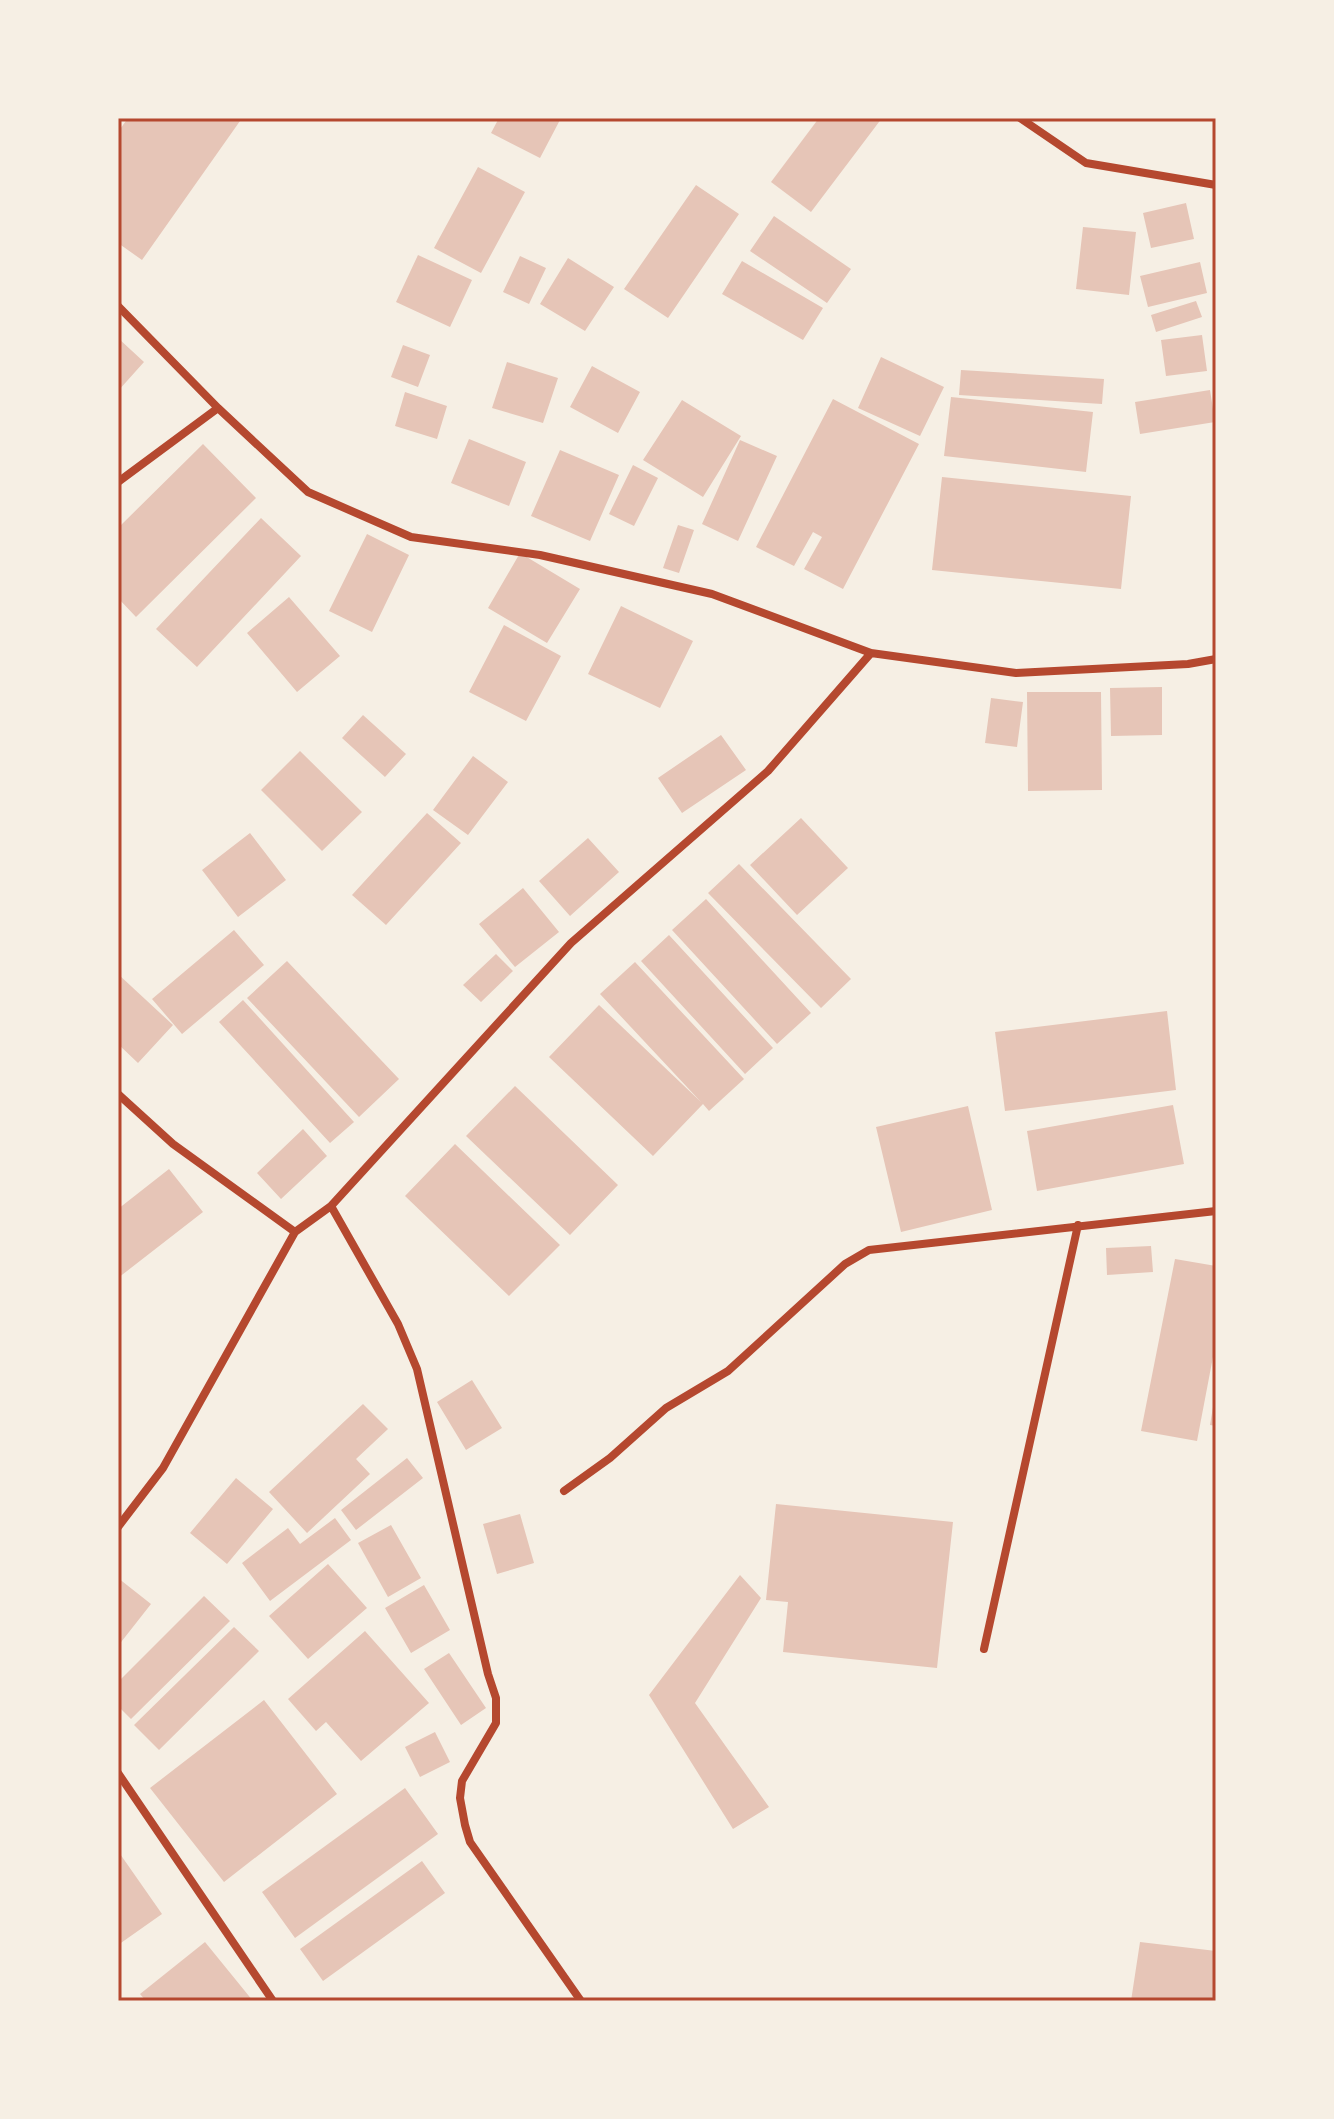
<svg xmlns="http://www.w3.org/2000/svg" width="1334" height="2119" viewBox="0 0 1334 2119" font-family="Barlow,sans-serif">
<rect width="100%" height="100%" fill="#f6efe4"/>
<path fill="#e6c5b7" d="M128,118H235L240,121L142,260L118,243V132Z
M499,118H561L540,158L491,133Z
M819,118H882L811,212L771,182Z
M478,167L525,192L481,273L434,248Z
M696,185L739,214L668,318L624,289Z
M1186,203L1194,239L1151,248L1143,213Z
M774,216L851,269L827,303L750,251Z
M1083,227L1136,232L1129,295L1076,289Z
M418,255L472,280L450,327L396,302Z
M520,256L546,268L529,304L503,292Z
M568,258L614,287L585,331L540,304Z
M742,261L823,308L803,340L722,294Z
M1200,262L1207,293L1148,307L1140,276Z
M1196,301L1202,317L1156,332L1151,315Z
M1202,335L1207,371L1166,376L1161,340Z
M118,338L144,362L118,391Z
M403,345L430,355L418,387L391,377Z
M881,357L944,387L920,436L858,408Z
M507,362L558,378L543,423L492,408Z
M592,366L640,392L618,433L570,407Z
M961,370L1104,379L1102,404L959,395Z
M1210,390L1215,422L1140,434L1135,402Z
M405,392L447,406L437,439L395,426Z
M951,397L1093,412L1086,472L944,456Z
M833,399L919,444L843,589L804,569L822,537L813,532L794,566L756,547Z
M682,400L741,436L703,497L643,460Z
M469,439L526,462L509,506L451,483Z
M740,440L777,456L738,541L702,524Z
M203,444L256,498L136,617L118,598V528Z
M560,450L619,475L590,541L531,516Z
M633,465L658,478L634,526L609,514Z
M942,477L1131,496L1121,589L932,570Z
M261,518L301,556L197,667L156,629Z
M678,525L694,530L679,573L663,568Z
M367,534L409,555L372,632L329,611Z
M520,553L580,589L547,643L488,608Z
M289,597L340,656L297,692L247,633Z
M621,606L693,641L660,708L588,674Z
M504,625L561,656L526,721L469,692Z
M1162,687V735L1111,736L1110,688Z
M1027,692H1101L1102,790L1028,791Z
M991,698L1023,702L1017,747L985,743Z
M363,715L406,754L385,777L342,738Z
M721,735L746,770L682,813L658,778Z
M300,751L362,812L322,851L261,790Z
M473,756L508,782L468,835L433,810Z
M427,813L461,843L386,925L352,895Z
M801,818L848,868L797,915L750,865Z
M250,833L286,880L238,917L202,870Z
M588,838L619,872L570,916L539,881Z
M739,864L851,979L821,1008L708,893Z
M523,888L559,932L515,967L479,924Z
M706,899L811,1013L777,1044L672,930Z
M234,930L264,965L182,1034L152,999Z
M669,935L773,1048L745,1074L641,961Z
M496,954L513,971L481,1002L463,985Z
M287,961L399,1079L359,1117L247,998Z
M635,962L744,1079L709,1111L703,1104L653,1156L549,1057L599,1005L701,1102L600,994Z
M118,974L173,1025L138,1063L118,1044Z
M243,1000L354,1122L330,1143L219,1022Z
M1167,1011L1176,1090L1005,1111L995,1032Z
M515,1086L618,1185L570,1235L466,1136Z
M1173,1105L1184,1164L1037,1191L1027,1131Z
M968,1106L992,1210L901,1232L876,1127Z
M303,1129L327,1156L281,1199L257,1173Z
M455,1144L560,1245L509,1296L405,1196Z
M169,1169L203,1212L118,1278V1209Z
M1151,1246L1153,1272L1107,1275L1106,1248Z
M1175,1259L1216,1266V1341L1197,1441L1141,1431Z
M472,1380L502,1428L466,1450L437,1402Z
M1214,1401H1216V1426L1210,1425Z
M363,1404L388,1429L356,1459L370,1474L307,1533L269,1492Z
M407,1458L423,1478L356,1530L341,1510Z
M236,1478L273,1509L227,1564L190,1533Z
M776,1504L953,1522L937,1668L783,1652L788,1602L766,1600Z
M520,1514L534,1563L497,1574L483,1524Z
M335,1518L351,1540L270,1601L242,1563L288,1528L300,1544Z
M391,1525L421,1578L388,1597L358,1543Z
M328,1564L367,1608L308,1659L269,1616Z
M740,1575L761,1598L695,1703L769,1807L733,1829L649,1695Z
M118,1578L151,1604L118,1646Z
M424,1585L450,1630L411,1653L385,1608Z
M204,1596L230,1621L131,1719L118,1706V1682Z
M234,1627L259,1651L159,1750L134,1725Z
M365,1631L429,1703L361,1761L326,1722L316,1731L288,1699Z
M449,1653L486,1708L461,1725L424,1669Z
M264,1700L337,1794L224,1882L150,1788Z
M435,1732L450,1762L420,1777L405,1747Z
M405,1788L438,1834L295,1938L262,1892Z
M118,1851L162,1914L118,1945Z
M422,1861L445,1893L323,1981L300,1949Z
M205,1942L253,2001H146L140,1994Z
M1140,1942L1216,1951V2001H1131Z"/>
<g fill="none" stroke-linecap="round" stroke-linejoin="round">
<path stroke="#b5482f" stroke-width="8" d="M1020,118L1086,163L1216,185
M118,306L218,408L308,492L411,537L540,555L712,594L871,653L1016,673L1188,664L1216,659
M118,482L218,408
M118,1094L173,1144L295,1232
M331,1206L398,1324L417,1369L488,1674L496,1698V1723L462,1781L460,1798L465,1825L470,1842L581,2001
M564,1491L610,1458L666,1408L728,1371L845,1264L869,1250L1216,1211
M118,1527L163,1468L295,1232L331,1206L571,943L768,771L871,653
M984,1649L1078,1225
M118,1773L273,2001"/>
</g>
<rect width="1334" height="2119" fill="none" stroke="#f6efe4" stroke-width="240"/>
<rect x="120" y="120" width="1094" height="1879" fill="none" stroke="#b5482f" stroke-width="3"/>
</svg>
